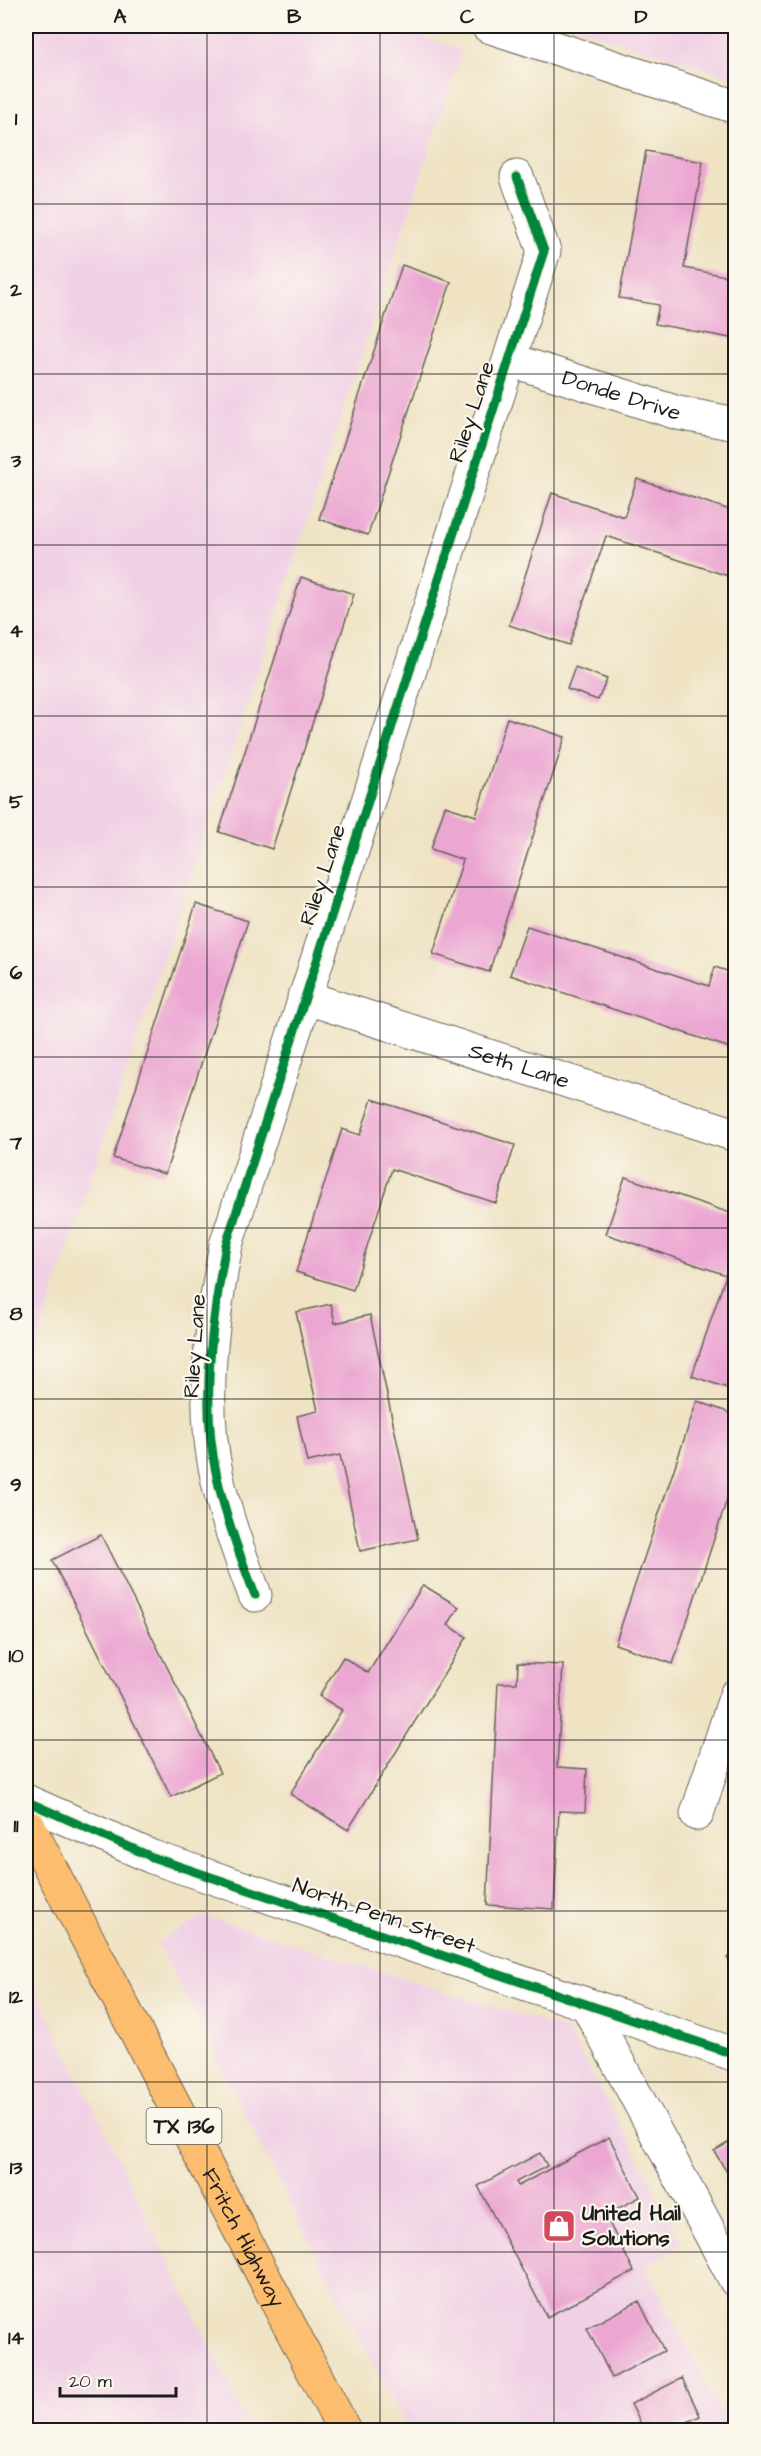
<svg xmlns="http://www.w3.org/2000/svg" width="761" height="2456" viewBox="0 0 761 2456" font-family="'Architects Daughter',sans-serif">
<rect width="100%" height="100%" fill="#fbf7ec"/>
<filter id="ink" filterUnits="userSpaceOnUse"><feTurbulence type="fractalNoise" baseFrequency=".0167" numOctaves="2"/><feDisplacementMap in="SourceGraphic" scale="12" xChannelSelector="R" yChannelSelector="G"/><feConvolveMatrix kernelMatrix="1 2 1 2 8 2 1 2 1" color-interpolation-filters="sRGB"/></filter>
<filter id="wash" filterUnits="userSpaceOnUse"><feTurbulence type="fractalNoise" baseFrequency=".008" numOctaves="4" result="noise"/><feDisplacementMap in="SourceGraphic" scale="24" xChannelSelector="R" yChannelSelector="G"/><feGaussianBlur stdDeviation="1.35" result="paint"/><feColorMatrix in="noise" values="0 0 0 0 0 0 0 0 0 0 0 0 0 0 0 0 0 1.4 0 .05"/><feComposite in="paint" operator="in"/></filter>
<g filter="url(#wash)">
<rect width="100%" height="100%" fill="#efe3c4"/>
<path fill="#f0d0e5" d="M26,26H388L462,50L26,1377Z
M571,26H735V78Z
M205,1916L567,2030L637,2154L682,2244L645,2265L730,2430H409L342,2306L157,1942Z
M26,1969L251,2430H26Z"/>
<g id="blocks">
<path fill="#eba6d2" d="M646,151L703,162L684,268L736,278V339L655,324L659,305L619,298Z
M402,265L451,282L368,535L319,519Z
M637,479L736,512L734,578L606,536L569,645L509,625L552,493L624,517Z
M301,577L354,594L272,849L219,832Z
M575,667L607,679L598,700L567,689Z
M507,718L565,737L489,972L433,954L463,860L431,849L445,806L476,816Z
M196,904L248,921L165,1174L113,1158Z
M527,926L709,986L715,967L736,974V1050L510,975Z
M372,1099L515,1145L496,1203L392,1169L353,1290L296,1272L342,1129L360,1135Z
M625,1177L736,1215V1391L692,1376L726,1275L606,1234Z
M331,1304L335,1323L370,1315L418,1539L360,1551L340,1455L307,1462L297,1416L318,1411L296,1312Z
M697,1401L736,1415V1472L673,1664L615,1644Z
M101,1535L220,1773L171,1797L52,1560Z
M423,1585L459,1607L448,1625L467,1637L348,1830L290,1794L342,1710L319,1696L343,1657L368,1673Z
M518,1663L563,1665L557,1767L587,1769L585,1812L559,1811L554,1909L487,1905L498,1683H517Z
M736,1952V1970L727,1958Z
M609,2137L640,2197L605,2215L634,2271L547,2317L478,2186L540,2153L547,2166L516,2182L518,2186Z
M736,2138V2187L714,2151Z
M639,2301L664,2351L612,2378L587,2328Z
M682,2378L700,2416L671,2430H644L631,2404Z"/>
</g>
</g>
<g filter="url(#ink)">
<use href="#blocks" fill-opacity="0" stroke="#666257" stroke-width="1.5"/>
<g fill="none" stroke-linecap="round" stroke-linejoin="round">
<defs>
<g id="minor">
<path d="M488,26L736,107"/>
<path id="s1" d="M510,360L678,413L736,424"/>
<path id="s2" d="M304,997L736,1135"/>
<path d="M255,1595C240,1556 226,1518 217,1477C200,1401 212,1320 226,1245L544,251L517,177"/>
<path d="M26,1801L152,1857L736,2055"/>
<path d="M697,1814L736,1695"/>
<path d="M587,2005L736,2281"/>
</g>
<g id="major">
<path id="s3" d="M26,1821L344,2430"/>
</g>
</defs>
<use href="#minor" stroke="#666257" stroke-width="35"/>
<use href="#major" stroke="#666257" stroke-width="35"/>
<use href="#minor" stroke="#fff" stroke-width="33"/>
<use href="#major" stroke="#fcbd6e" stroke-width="33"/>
<defs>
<path id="cycleway" d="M255,1595C240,1556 226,1518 217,1477C200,1401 212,1320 226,1245L544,251L517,177
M26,1801L152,1857L736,2055"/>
</defs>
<use href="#cycleway" stroke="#fbf7ec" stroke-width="13"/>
<use href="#cycleway" stroke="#00873e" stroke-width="9"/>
</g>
</g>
<path fill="none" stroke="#1c1c1c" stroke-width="1.5" stroke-opacity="0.55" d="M207,26V2430M380,26V2430M554,26V2430M26,204H736M26,374H736M26,545H736M26,716H736M26,887H736M26,1057H736M26,1228H736M26,1399H736M26,1569H736M26,1740H736M26,1911H736M26,2082H736M26,2252H736"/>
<defs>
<symbol id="shop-square" viewBox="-11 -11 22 22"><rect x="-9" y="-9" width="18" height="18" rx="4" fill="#d1495b" stroke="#fbf7ec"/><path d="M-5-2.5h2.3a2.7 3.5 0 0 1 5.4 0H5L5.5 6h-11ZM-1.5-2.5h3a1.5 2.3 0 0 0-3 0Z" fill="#fff"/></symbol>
</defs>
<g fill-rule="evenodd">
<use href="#shop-square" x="540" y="2207" width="38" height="38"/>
</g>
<g text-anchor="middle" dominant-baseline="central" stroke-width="4.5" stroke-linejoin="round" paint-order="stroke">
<rect fill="#fbf7ec" stroke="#5f5e5a" stroke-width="1.5" x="146.5" y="2108" width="75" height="36" rx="4.5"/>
<g font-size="21" font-weight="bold" fill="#1c1c1c">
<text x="184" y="2126">TX 136</text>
</g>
<g font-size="22" fill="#1c1c1c" stroke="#fbf7ec">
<text stroke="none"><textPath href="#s1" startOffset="117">Donde Drive</textPath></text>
<text transform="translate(472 412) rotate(-72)">Riley Lane</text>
<text transform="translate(323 875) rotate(-72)">Riley Lane</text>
<text stroke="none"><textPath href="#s2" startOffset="226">Seth Lane</textPath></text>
<text transform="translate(195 1346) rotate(-86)">Riley Lane</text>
<text transform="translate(384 1916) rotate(19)">North Penn Street</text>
<text stroke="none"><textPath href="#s3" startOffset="470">Fritch Highway</textPath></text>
</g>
<g font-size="22" font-weight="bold" fill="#1c1c1c" stroke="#fbf7ec" text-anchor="start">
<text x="582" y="2213">United Hail<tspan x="582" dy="25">Solutions</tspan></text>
</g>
</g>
<rect width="761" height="2456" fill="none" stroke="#fbf7ec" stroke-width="66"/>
<path d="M60 2387v9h116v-9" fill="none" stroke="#1c1c1c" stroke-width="3"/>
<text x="69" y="2387" font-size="18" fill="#1c1c1c" stroke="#fbf7ec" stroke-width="4.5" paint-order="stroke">20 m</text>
<rect x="33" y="33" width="695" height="2390" fill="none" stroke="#1c1c1c" stroke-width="2"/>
<g font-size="20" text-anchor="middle" font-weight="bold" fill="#1c1c1c">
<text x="120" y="23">A</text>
<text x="294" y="23">B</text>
<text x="467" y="23">C</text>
<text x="641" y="23">D</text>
<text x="16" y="125">1</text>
<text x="16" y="296">2</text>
<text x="16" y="467">3</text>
<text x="16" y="637">4</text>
<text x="16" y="808">5</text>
<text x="16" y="979">6</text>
<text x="16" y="1149">7</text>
<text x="16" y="1320">8</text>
<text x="16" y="1491">9</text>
<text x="16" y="1662">10</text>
<text x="16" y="1832">11</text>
<text x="16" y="2003">12</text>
<text x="16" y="2174">13</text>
<text x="16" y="2344">14</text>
</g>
</svg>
